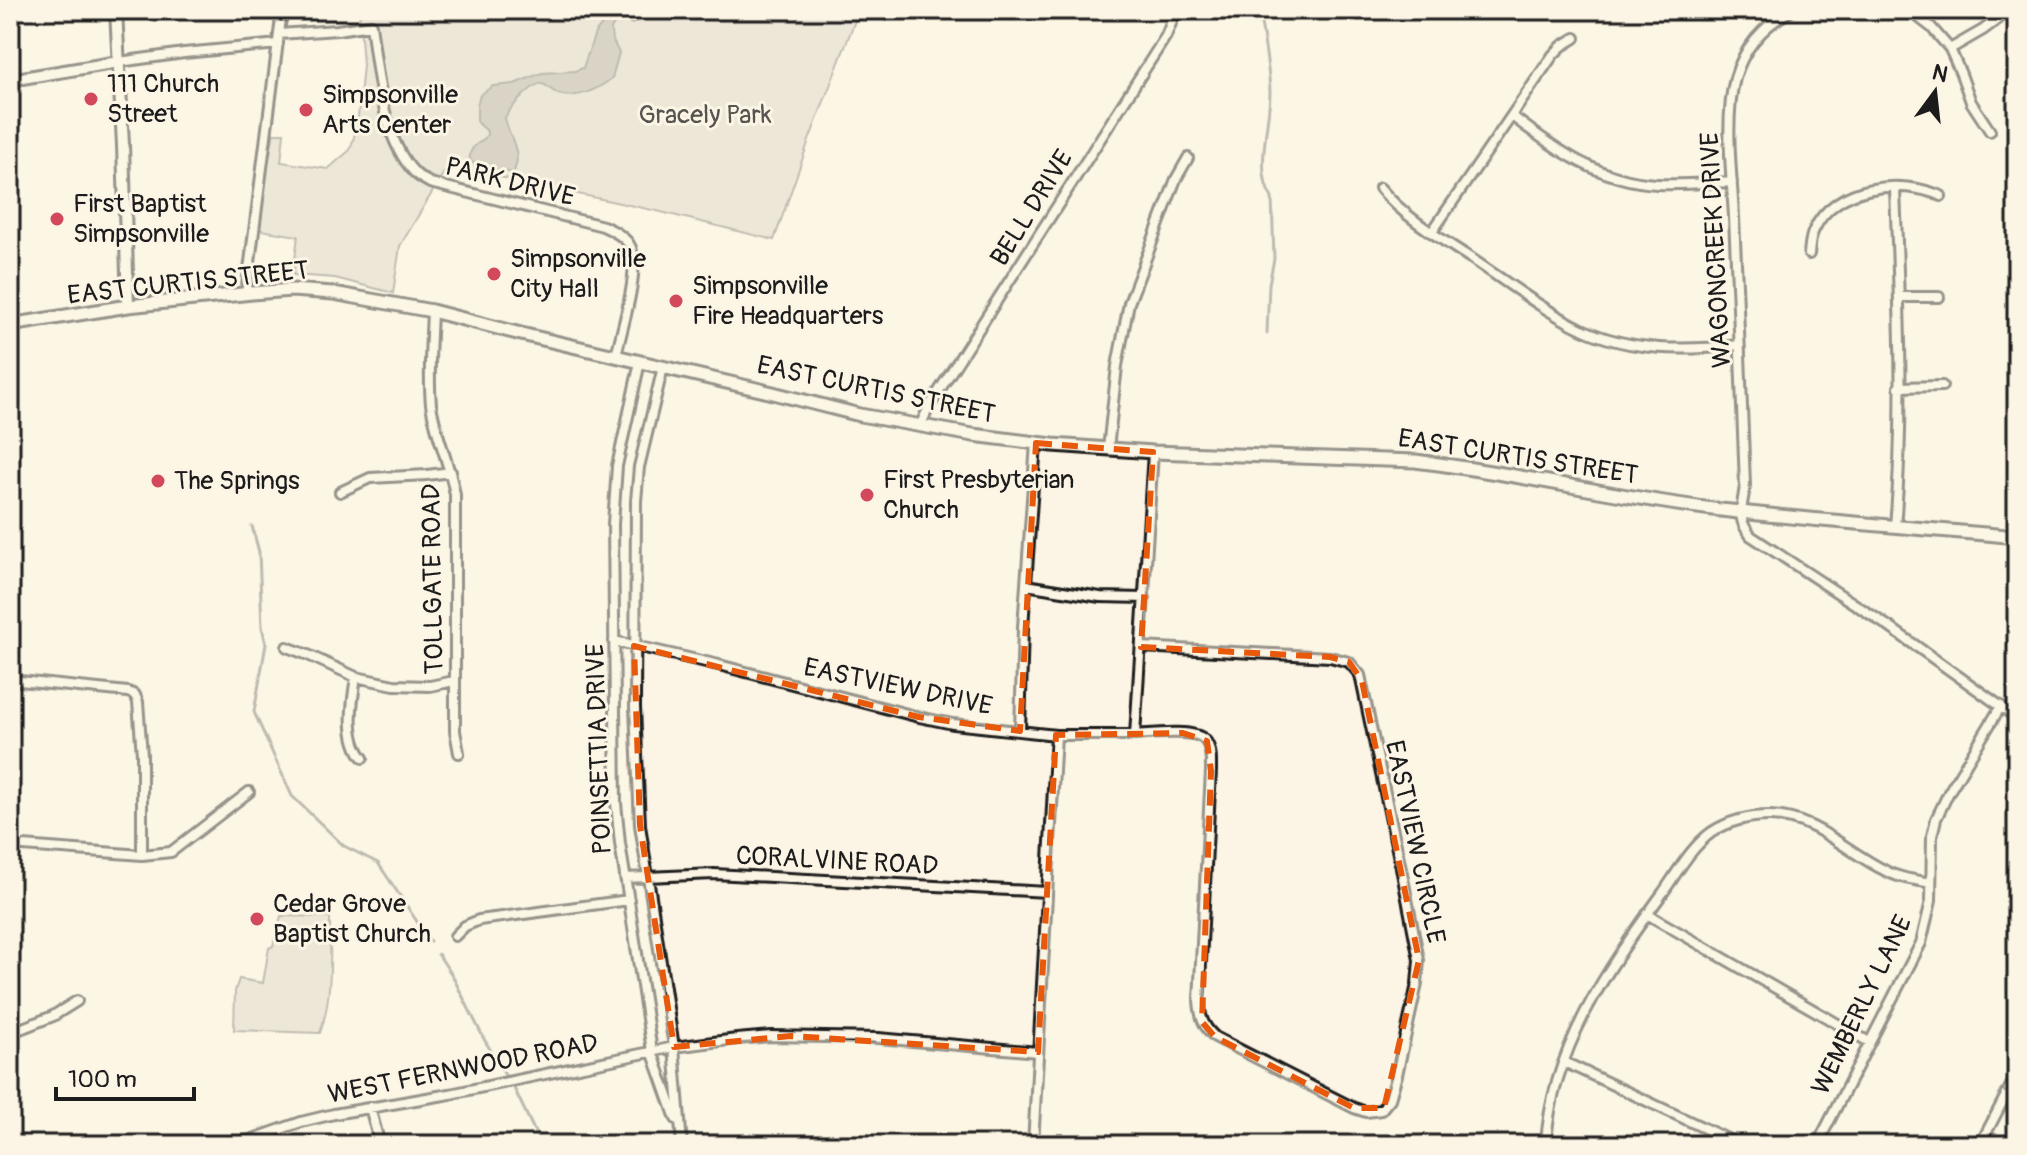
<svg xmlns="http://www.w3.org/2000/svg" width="2027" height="1155" viewBox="0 0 2027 1155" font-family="Pangolin,sans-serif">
<rect width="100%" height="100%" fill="#fcf5e5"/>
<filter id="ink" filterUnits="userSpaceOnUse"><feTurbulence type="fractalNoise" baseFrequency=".0125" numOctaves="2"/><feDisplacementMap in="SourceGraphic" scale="16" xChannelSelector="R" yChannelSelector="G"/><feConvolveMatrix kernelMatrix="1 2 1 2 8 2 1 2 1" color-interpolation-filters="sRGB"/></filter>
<g filter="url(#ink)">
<path fill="#dbd5c8" stroke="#7c7872" stroke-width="2" d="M359,10H859L808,143L774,240L657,211L448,166L400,246L393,293L335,278L293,275L298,236L255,229L274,133H284L281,162L328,169L350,150L357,127L363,65Z
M281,916L330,917C330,956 333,996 320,1033L234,1030L235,991L239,979L263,983L269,948L273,946Z"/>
<path fill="#b0aba1" stroke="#75726c" stroke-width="2" d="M612,10H640L636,22L632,24L622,19H618L611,29L612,39L619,53L612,78C599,89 576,100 558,94C553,92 547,85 542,84C534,82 508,110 505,118C508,136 524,153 513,173L481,167L470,161C467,142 488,143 487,132C486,128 480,126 477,122V105L480,95L493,86L514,84L542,73L575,71L583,68L595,33L611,14Z"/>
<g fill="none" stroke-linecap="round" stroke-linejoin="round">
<path stroke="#75726c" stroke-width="3" d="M1259,10C1263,37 1269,65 1270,92C1270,123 1254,172 1272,198L1274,259L1269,284L1267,333
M252,526L259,552L262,627L266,644L254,712L292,796L344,846L378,863L430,941
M438,954L452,975L484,1039L505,1075
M514,1088L541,1145"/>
<defs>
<path id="minor" d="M1792,10C1764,25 1744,47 1735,78C1724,119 1732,175 1734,217C1738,306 1742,396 1745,485C1743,507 1735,517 1751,536L1888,626L2017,718
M1909,10L1931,27L1950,49L1961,74L1971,102L1990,131
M279,34L337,30L371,25C378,70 381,138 415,173C419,177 425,180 430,183L603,226C612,230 623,235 629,244C643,264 621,331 616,356
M1950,49L1983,30L2010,10
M119,62L184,53L278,44
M1512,116C1556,150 1600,181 1657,184C1682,185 1707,183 1732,182
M1380,188C1405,218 1440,238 1472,259C1508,283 1543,310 1582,329C1632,352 1686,351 1739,345
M1432,232L1553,55L1562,46L1575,38
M1809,254C1810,246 1810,237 1814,230C1834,185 1901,178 1941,196
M246,294L282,10
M1899,297H1939
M432,311C431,341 428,374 431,404C435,434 450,464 455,495V731L459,753
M640,362L617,466L613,524L616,803L620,843L652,1051L676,1119
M663,367L639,467L636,501L635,707L640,825L674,1047L682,1145
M1899,387L1942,386
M920,426L930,405L1166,36L1176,11
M1108,449L1117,366L1129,303L1176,179L1188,158
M340,492L370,478L427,475L451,472
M1895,526C1905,414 1899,300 1895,188
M1026,585L1100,597L1145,598
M614,641L719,665L919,717L953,724L1056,735H1135L1153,452
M287,647L308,655L356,677L394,685L430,686L454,681
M356,677C352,702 346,738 363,758
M10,680L128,692L135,695L138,702L142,755V855
M1020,731L1023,627L1036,443
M1135,735C1151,734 1194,728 1205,740C1212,748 1211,762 1211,771L1199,1000C1200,1017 1203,1026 1215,1037L1354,1108L1366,1112L1381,1110L1390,1099L1397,1075L1417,984L1419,960L1402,873L1360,675L1349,662L1330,657L1141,647
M10,845L142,855L171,852L249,792
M625,878L714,874L1047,892
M1647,914L1869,1042
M455,936L465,926L479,920L629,900
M10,1033L53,1016L77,1001
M1564,1062L1740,1145
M370,1107L380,1145
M236,1145L301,1122L334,1114L450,1094L674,1047L737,1039L771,1036L878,1038L1038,1052
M1033,1145L1056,735
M1546,1145C1551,1050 1608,968 1662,894C1677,873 1691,847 1712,832C1729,821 1750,816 1770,816C1816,817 1845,851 1884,870C1898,878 1915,880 1931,883
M1817,1145L1921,943L1931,901L1932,836L1936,819L1949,792L2001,706
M1980,1145L2017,1074"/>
<path id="tertiary" d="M116,10L123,145L128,306
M10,80L119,62"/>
<path id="secondary" d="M10,325L128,306L252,293L292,290L333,293L432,311L521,334L773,393L860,415L973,435L1053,445L1153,452L1415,461C1518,473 1618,498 1721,510C1819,521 1918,528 2017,537"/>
</defs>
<use href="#minor" stroke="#1c1c1c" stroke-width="14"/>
<use href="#tertiary" stroke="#1c1c1c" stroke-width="16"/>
<use href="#secondary" stroke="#1c1c1c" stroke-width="17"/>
<use href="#minor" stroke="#fcf5e5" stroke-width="8"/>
<use href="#tertiary" stroke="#fcf5e5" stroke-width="10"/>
<use href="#secondary" stroke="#fcf5e5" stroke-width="11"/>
</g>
</g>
<path d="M0 0H2027V1155H0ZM1036,443L1153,452L1141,647L1330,657L1349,662L1362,681L1419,960L1384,1108H1354L1215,1037L1202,1022L1211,771L1207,741L1183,733L1056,735L1038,1052L791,1036L674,1047L640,825L634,646L919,717L1020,731Z" fill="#fcf5e5" fill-opacity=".55" fill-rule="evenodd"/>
<path fill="none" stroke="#e8590c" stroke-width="6" stroke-dasharray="16 10" stroke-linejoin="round" d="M1036,443L1153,452L1141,647L1330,657L1349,662L1362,681L1419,960L1384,1108H1354L1215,1037L1202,1022L1211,771L1207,741L1183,733L1056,735L1038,1052L791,1036L674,1047L640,825L634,646L919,717L1020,731Z"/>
<g fill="#d1495b" stroke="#fcf5e5" stroke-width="3">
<circle cx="91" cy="99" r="8"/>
<circle cx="306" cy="110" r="8"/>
<circle cx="57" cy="219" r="8"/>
<circle cx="494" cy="274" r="8"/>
<circle cx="676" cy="301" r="8"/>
<circle cx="158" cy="481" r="8"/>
<circle cx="867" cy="495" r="8"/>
<circle cx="257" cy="919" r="8"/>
</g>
<g text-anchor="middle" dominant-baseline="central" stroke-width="6" stroke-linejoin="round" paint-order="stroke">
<g font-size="26" fill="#1c1c1c" stroke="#fcf5e5" text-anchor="start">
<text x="107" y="84">111 Church<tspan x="107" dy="30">Street</tspan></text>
<text x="322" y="95">Simpsonville<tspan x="322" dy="30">Arts Center</tspan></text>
<text x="73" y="204">First Baptist<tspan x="73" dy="30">Simpsonville</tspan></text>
<text x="510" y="259">Simpsonville<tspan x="510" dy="30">City Hall</tspan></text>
<text x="692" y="286">Simpsonville<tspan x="692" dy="30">Fire Headquarters</tspan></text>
<text x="883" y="480">First Presbyterian<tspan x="883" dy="30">Church</tspan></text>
<text x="174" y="481">The Springs</text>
<text x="273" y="904">Cedar Grove<tspan x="273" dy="30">Baptist Church</tspan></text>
</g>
<g font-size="26" fill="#555450" stroke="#fcf5e5">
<text x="705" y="115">Gracely Park</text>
</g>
<g font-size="26" fill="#1c1c1c" stroke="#fcf5e5">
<text transform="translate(510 182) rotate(14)">PARK DRIVE</text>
<text transform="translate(1032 208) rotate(-58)">BELL DRIVE</text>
<text transform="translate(1716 250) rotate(-93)">WAGONCREEK DRIVE</text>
<text transform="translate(188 283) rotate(-6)">EAST CURTIS STREET</text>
<text transform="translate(876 390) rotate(12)">EAST CURTIS STREET</text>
<text transform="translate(1518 457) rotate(9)">EAST CURTIS STREET</text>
<text transform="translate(433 579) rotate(-91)">TOLLGATE ROAD</text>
<text transform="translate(898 687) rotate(12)">EASTVIEW DRIVE</text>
<text transform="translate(599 749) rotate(-92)">POINSETTIA DRIVE</text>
<text transform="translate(1415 842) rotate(78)">EASTVIEW CIRCLE</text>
<text transform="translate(837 861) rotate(3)">CORALVINE ROAD</text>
<text transform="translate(1862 1005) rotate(-64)">WEMBERLY LANE</text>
<text transform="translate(463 1069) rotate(-11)">WEST FERNWOOD ROAD</text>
</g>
</g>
<rect width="2027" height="1155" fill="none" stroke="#fcf5e5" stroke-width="40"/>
<rect x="20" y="20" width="1987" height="1115" fill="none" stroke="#1c1c1c" stroke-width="3" filter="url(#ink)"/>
<g transform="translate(1935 92) rotate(15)" stroke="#fcf5e5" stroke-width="6" paint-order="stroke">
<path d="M0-6L14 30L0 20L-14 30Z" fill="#1c1c1c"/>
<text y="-12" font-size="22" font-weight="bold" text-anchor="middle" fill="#1c1c1c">N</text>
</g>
<path d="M56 1087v12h138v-12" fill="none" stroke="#1c1c1c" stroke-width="4"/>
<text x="68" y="1087" font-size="24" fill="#1c1c1c" stroke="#fcf5e5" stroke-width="6" paint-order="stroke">100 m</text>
</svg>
